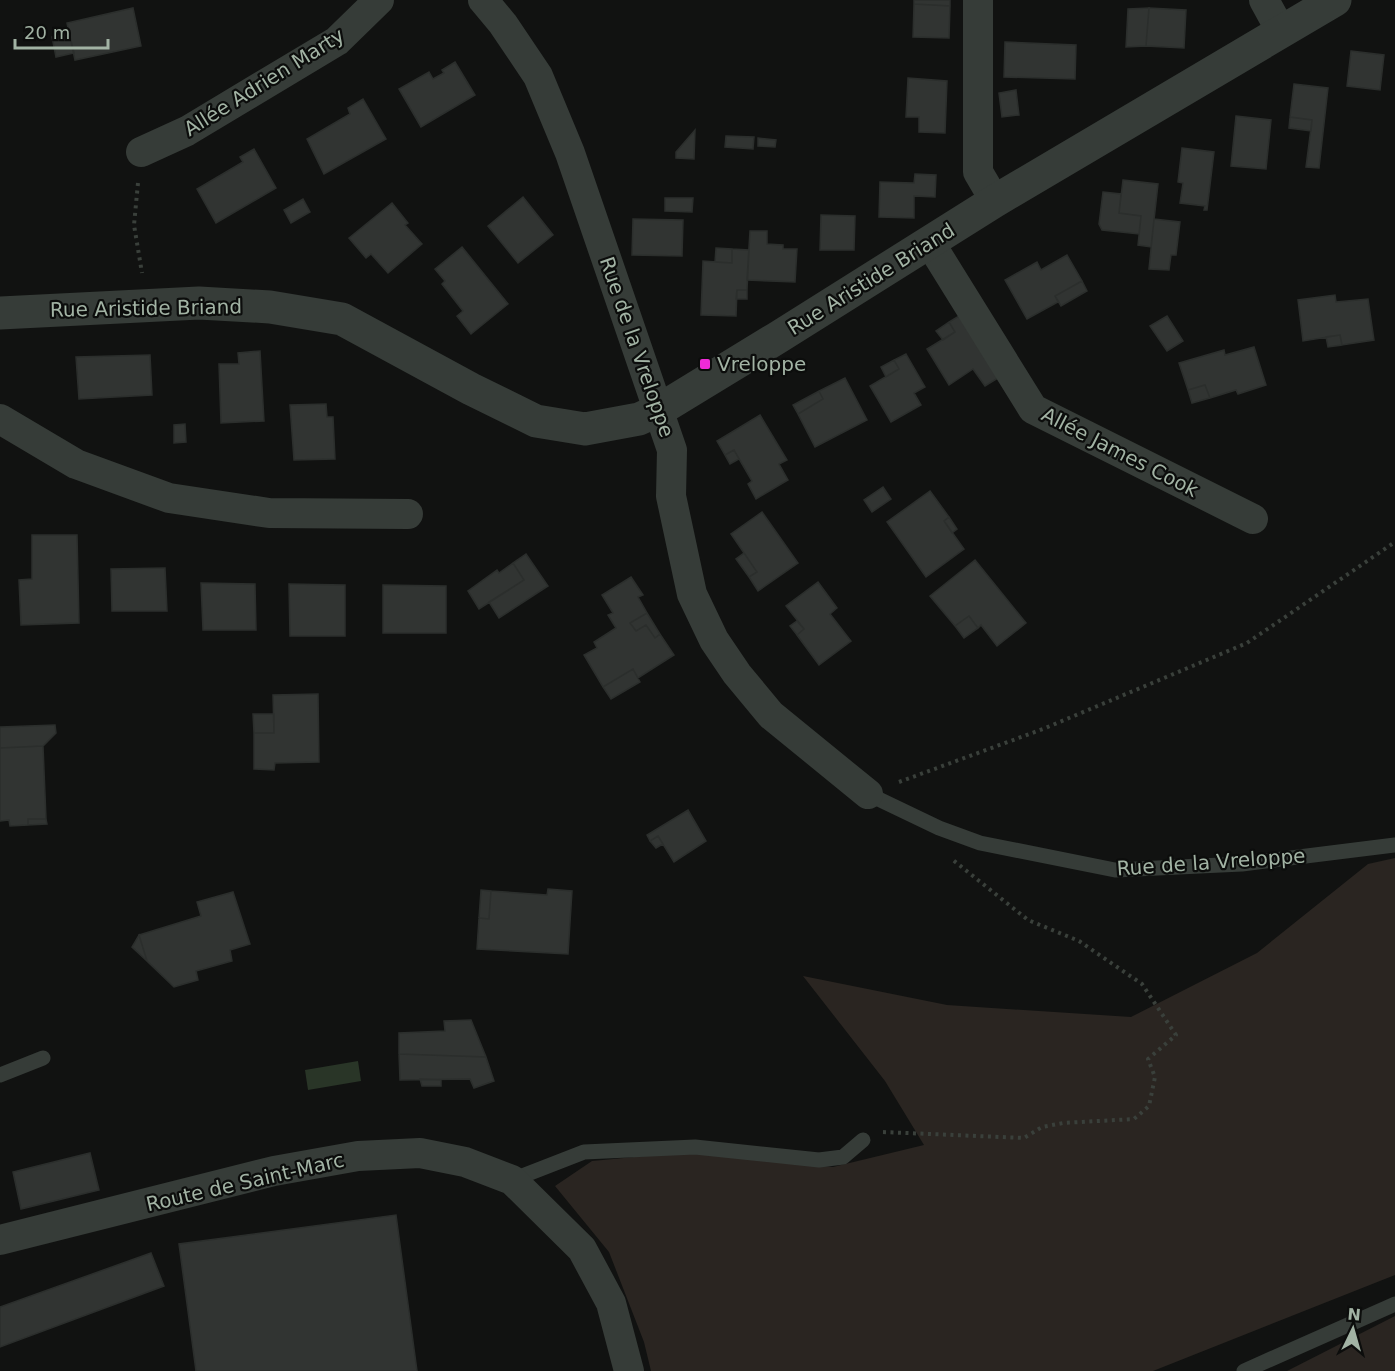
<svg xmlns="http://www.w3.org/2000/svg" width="1395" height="1371" viewBox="0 0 1395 1371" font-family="'DejaVu Sans',sans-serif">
<rect width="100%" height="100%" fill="#111211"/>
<path fill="#2a2521" d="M1395,858V1275L1153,1371H651L644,1342L609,1252L555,1186L592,1161L687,1152L833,1167L924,1145L885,1081L803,976L947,1005L1131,1017L1257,953L1368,864Z
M1395,1316V1371H1287Z"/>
<path fill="#293527" d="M358,1061L361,1081L308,1090L305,1070Z"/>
<path fill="#313432" stroke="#2b2e2c" stroke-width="1.5" d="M914,0H950V6L914,4Z
M914,4L950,6L949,38L913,37Z
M133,8L141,46L75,60L67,23Z
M1149,8L1146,46L1126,47L1128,9Z
M1149,8L1186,10L1184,48L1146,46Z
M69,33L74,53L56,57L52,37Z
M1005,42L1076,45L1075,79L1004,77Z
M1351,51L1384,55L1380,90L1347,86Z
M455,62L475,95L421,127L399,89L429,72L433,79L444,73L442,70Z
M908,78L947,81L945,133L919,132V117H906Z
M1294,84L1328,88L1319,168L1306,167L1312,120L1290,117Z
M1016,90L1019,115L1002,117L999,93Z
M363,99L386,139L324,174L307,139L350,114L348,108Z
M1236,116L1271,120L1266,169L1231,166Z
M1290,117L1312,120L1311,131L1289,128Z
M695,130L694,159L676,158V152Z
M726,136L754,137L753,149L725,147Z
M758,138L776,140L775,147L758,146Z
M1182,148L1214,152L1207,210H1204L1205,206L1180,203L1183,183L1178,182Z
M254,149L276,188L216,223L197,189L243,162L240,157Z
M915,174L936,175L935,197L914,196V218L879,217L880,182L914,183Z
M1123,180L1158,184L1151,247L1138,245L1141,216L1119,213Z
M1103,192L1121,194L1119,213L1141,216L1139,234L1102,230L1099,224Z
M523,197L553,235L518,263L488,226Z
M665,198H693L692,212L665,211Z
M303,199L310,212L291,223L284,210Z
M392,203L408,223L405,225L422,244L388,273L371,254L366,258L349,238Z
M821,215L855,216L854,250H820Z
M633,219L683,220L682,256L632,255Z
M1154,219L1180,222L1176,255H1171L1169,270L1149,269Z
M750,231H767V244L783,245V249H797L795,282L747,280Z
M462,247L508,304L471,334L457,316L463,311L442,284L445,281L435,269Z
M716,248L732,249V263L715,262Z
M732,249L749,250L747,290H737L736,316L701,315L703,261L732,263Z
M1067,255L1082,281L1055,296L1058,302L1027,319L1005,280L1037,262L1041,270Z
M1082,281L1087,291L1061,306L1055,296Z
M737,290H747V299H736Z
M1335,295L1336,302L1368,299L1374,340L1342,345L1340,335L1303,341L1298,300Z
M959,316L998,378L985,386L973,369L949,385L927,349L955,332L949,322Z
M1167,316L1183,341L1167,351L1150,326Z
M949,322L955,332L943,340L936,331Z
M1340,335L1342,345L1328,347L1326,337Z
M1254,347L1266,385L1238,394L1236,390L1210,398L1205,385L1188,390L1179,363L1224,350L1225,355Z
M260,351L264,421L221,423L219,364H239L238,353Z
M906,354L925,387L914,393L921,405L891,422L870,386L899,369L894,360Z
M150,355L152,395L79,399L76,357Z
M894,360L899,369L886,377L881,367Z
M845,378L867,420L815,447L798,414L823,399L819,391Z
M1205,385L1210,398L1192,403L1188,390Z
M819,391L823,399L798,414L793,405Z
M326,404L327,417H333L335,459L294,460L290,405Z
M760,415L787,460L779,464L788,480L756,499L748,484L752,481L734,450L725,455L717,441Z
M185,424L186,442L174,443V425Z
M734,450L739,459L730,464L725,455Z
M883,487L891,499L872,512L864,500Z
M930,491L949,517L944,521L964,549L926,577L887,522Z
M762,512L798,563L758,591L749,577L757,572L731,534Z
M949,517L957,529L952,533L944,521Z
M32,535H77L79,623L21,625L19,580L32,579Z
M744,553L757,572L749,577L736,559Z
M526,554L548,586L499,618L489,602L524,580L513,563Z
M975,560L1026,623L997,646L981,625L978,628L969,616L955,626L930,596Z
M513,563L524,580L479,609L468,591L497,570L499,573Z
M165,568L167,611H112L111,569Z
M631,577L643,595L638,597L647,613L630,623L636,631L646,625L655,638L660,634L674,655L638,678L633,669L603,687L584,655L597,648L594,642L616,628L608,615L613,613L602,595Z
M818,582L837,608L830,614L851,641L819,665L797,635L804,629L786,606Z
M201,583L255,584L256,630H203Z
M289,584L345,585V636H290Z
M383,585L446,586V633H383Z
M647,613L660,634L655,638L646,625L636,631L630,623Z
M969,616L978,628L964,638L955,626Z
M797,621L804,629L797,635L790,626Z
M633,669L640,682L611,699L603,687Z
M318,694L319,762L275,763L274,770L254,769V733H274L273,695Z
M253,714H274V733H254Z
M55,725L56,733L43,746L0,748V727Z
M43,746L46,819H28V825L10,826L9,820L0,821V748Z
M688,810L706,841L674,862L658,836L650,841L647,835Z
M28,819H46L47,824L28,825Z
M658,836L663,844L656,848L650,841Z
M548,889L572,891L568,954L477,949L479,918L489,919L491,891L547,895Z
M481,890L491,891L489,919L479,918Z
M233,892L250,944L230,950L232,961L196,971L198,980L174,987L147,961L139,935L201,916L197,902Z
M139,935L147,961L132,947Z
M471,1020L486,1057L399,1054V1033L445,1031L444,1021Z
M399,1054L486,1057L494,1081L474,1088L470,1079L400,1080Z
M420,1079L441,1080V1086H422Z
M90,1153L99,1190L21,1209L13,1172Z
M396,1215L417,1371H196L179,1244Z
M151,1253L164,1286L0,1347V1307Z"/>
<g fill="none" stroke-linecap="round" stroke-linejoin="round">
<path stroke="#3a403b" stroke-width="4" stroke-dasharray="3 4.5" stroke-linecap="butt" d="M138,183L134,225L142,273
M899,782L1043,729L1247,643L1395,542
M883,1132L1024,1138L1042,1127L1063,1123L1134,1119L1149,1106L1155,1077L1148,1059L1176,1035L1142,984L1079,941L1028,920L953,860"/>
<path stroke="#363c38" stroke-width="15" d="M868,794L939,828L980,843L1115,870L1242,864L1395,845
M0,1075L43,1058
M512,1180L584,1152L695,1147L819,1160L843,1157L863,1140
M1244,1371L1395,1304"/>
<path stroke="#363c38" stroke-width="30" d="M483,0L503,24L538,76L570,153L672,450L671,496L692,594L714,640L737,674L771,715L868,794
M978,0V172L995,201
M1264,0L1281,31
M141,152L187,131L337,41L379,0
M930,243L1033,409L1253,519
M0,419L76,464L169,498L269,513L408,514
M0,1240L274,1171L358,1156L420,1153L465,1162L512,1180L582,1249L611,1303L629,1371"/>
<path stroke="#363c38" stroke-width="33" d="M0,313L199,303L270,307L342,319L471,389L536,421L585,429L639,419L659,410L777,338L995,201L1335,0"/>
</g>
<rect fill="#f02ad8" stroke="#0c0d0c" stroke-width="2" x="699" y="358" width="12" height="12" rx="3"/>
<g text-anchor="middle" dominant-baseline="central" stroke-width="4.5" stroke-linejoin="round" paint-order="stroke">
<g font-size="20" fill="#a2b3a4" stroke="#0c0d0c">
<text transform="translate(264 82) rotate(-32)">Allée Adrien Marty</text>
<text transform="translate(871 279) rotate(-32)">Rue Aristide Briand</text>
<text transform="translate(146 308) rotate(-1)">Rue Aristide Briand</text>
<text transform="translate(637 347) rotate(71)">Rue de la Vreloppe</text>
<text transform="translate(1120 452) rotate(27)">Allée James Cook</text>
<text transform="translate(1211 862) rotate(-4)">Rue de la Vreloppe</text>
<text transform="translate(245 1182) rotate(-13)">Route de Saint-Marc</text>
</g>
<g font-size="20" fill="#a2b3a4" stroke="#0c0d0c" text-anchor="start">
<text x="717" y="364">Vreloppe</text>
</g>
</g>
<g transform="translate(1353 1329) rotate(5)" stroke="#0c0d0c" stroke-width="4.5" paint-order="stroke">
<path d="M0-4.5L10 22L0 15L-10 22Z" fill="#a2b3a4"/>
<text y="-9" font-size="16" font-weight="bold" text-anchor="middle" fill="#a2b3a4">N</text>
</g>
<path d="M15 39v9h93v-9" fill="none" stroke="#a2b3a4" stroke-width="3"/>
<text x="24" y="39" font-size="18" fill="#a2b3a4" stroke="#0c0d0c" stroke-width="4.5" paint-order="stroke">20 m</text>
</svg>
